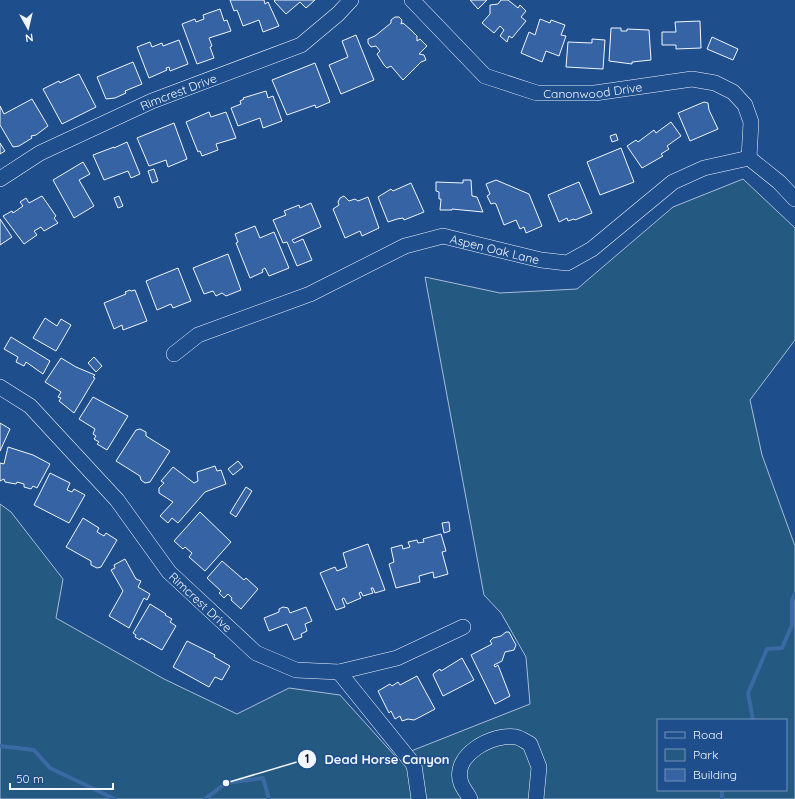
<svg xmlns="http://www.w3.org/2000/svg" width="795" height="799" viewBox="0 0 795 799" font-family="Quicksand,sans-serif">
<rect width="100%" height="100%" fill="#1f4e8c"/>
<path fill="#245a82" stroke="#a8bbd7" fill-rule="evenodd" d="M743,179L795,228V340L750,400L762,455L795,546V799H0V504L11,512L63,579L56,618L164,679L237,714L289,688L340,695L396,757L530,704L526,657L501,613L484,595L425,277L500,293L577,289L673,207ZM658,720H786V790H658Z"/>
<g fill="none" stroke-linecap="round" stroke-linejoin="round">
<path stroke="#3b69a3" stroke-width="4" d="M753,720L748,693L767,649L782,648L792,625V600L795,594
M0,746L34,750L50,768L115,799
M205,799L226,783L263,778L269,799
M722,799V790"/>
</g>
<path fill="#3563a3" stroke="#f2f6ff" d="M230,0H264L265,4L268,2L279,26L263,32L259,20L243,26L237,10L234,11Z
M275,0H315L306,8L300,2L286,14L274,1Z
M470,0H487L478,9Z
M501,0H508L518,8L520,5L526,11L521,17L526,21L512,38L509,36L507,42L500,36L504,30L500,26L494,33L482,23L490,14V5L498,4Z
M220,9L224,21L227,20L231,31L209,38L212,46L210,47L214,58L197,64L182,24L195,19L196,22L204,19L203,15Z
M395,17H399L402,20L401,24L403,23L411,30L417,36V41L420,39L427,46L419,54L424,55L426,60L421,62L403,80L391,66L387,68L384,65L377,54L380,51L376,46L371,47L368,43V39L375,36L391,23V20Z
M540,19L550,23L551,20L565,25L561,35L566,36L559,56L546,51L542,62L521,53L529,32L535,35Z
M700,21L701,48L676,49V45H662V32H676L675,22Z
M611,28H621V31H627V29L649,30L651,60L632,62V64L609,61Z
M356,35L374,80L341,94L329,65L348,57L342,41Z
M712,37L738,49L733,60L707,49Z
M592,39L605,40L603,69L566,67L568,42L592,43Z
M179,40L188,64L170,71L169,67L166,68L167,70L149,78L137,47L150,42L152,47L162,43L163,46Z
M133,62L142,84L125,91L126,93L115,98L106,99L97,77Z
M315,63L330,102L316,108L315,105L287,115L272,80Z
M79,74L96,107L62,124L43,89L59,81L60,83Z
M266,91L268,98L273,96L282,121L263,128L260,118L238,126L231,108L241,104L240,101L244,99L243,98Z
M32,99L48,126L36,135L31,136L32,138L19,146L13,147L0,125V106L4,114Z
M704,102L708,103L709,110L718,129L690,141L678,113Z
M209,112L211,117L226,112L236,138L216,144L218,150L202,156L200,151L198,152L186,122Z
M671,122L681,136L667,146L669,149L661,154L663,156L642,168L627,146L636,140L638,142L654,130L656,133Z
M174,123L187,159L168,167L166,160L149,166L137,138Z
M616,134L618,140L612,142L610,136Z
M127,142L140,174L131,178L128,171L104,180L93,155L114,147V148Z
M0,143L5,151L0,154Z
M621,148L634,182L600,195L587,162Z
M83,162L90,174L79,180L94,206L74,218L53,180Z
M154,169L158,181L152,183L148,171Z
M463,180H471L472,196L477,197L483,212L452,209V210H440L441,199H439V192L436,191V182L463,183Z
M496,180L529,194L542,226L526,233L524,227L520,229L516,220L504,225L496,204L494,203L491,204L487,196L490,194L486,184Z
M579,182L592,213L575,220L574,219L568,221L567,218L559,222L548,195Z
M411,183L424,212L404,220L403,218L397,219L388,222L378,197L391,189L393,191Z
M42,196L56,216L54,218L58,223L44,231L41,227L34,231L37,235L24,244L3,216L12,211L13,213L23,206L20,202L26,198L29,203Z
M119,196L123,206L118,208L114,198Z
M344,196L349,201L355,199L358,201L368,197L379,228L362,236L360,231L345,238L333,209L339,205L338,202L340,198Z
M311,203L321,227L292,240L294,243L303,239L312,260L297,266L287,242L283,243L273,220L286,215L284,211L299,205L300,208Z
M0,219L12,237L0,245Z
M255,226L260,238L274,232L289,268L269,276L265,268L262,270L263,272L250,278L236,243L238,242L235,234Z
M228,254L241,290L226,296L222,293L216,296L213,291L204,294L193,268Z
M178,268L191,301L173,308L171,304L157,310L146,281Z
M130,290L131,291L135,290L147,321L123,330L122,325L114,329L104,303L126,294L125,292Z
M45,318L57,326L61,319L71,325L56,351L33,338Z
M11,337L50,361L43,374L26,362L24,366L16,362L18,357L4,349Z
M94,357L102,366L96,372L88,363Z
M61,358L76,367L95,375L93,377L95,378L74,413L59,401L61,398L58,397L61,392L45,382Z
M93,397L128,416L107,450L97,444L99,442L94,439L96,436L93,434L95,429L79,419Z
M0,423L10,429L0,451Z
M140,429L146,432V436L170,451L150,482L145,483L141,480L140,476L116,461L136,430Z
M8,447L33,455L50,464L37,488L33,486L31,489L24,487V484L17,482L16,484L5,482L4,479L0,481V463L4,464Z
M238,461L243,467L233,475L228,469Z
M215,466L217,471L221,470L226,484L205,492L178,523L172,518L168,523L160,516L173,502L159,493V488L164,483L161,481L173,467L194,483L198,481L197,472Z
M50,473L70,483L67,490L72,492L74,489L85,495L69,523L34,505Z
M246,487L252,491L236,517L230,513Z
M200,512L231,542L205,571L189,557L192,553L185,547L183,549L174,541Z
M83,518L99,528L97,532L104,536L106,533L117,540L101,567L97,568L91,565V561L66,547Z
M449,522L450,531L444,533L442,523Z
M441,534L446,551L442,552L448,574L434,578L433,572L419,576L420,582L396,588L389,564L394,562L391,548L402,545L403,549L410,547L408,542L417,540L418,543L424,542L423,539Z
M368,544L385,590L375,593L373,588H371L373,593L363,596L361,592L359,593L361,598L347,604L344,598L342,599L345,607L336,610L320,573L335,567L337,571L347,567L343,553Z
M125,559L136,579L141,581L138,587L150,594L147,600L144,598L129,628L109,616L123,591L111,570L115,568L114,565Z
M222,561L244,580L246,578L258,589L241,609L231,600L232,598L228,594L224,598L219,593L221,591L207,578Z
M150,604L166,614L165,615L172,619L170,622L176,626L162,650L141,638L140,640L135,637L136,635L133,633Z
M283,607L288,608L290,613L306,607L312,621L305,624L307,631L301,634L302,637L294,640L287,624L269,631L264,618L279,612V609Z
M506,632H509L516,645L514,650L505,652L502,661L494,665L495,667L498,665L510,696L495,704L471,655L492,644L490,641L493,638L501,636Z
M187,641L215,655L214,657L230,666L222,680L215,677L209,687L173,667Z
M462,658L474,680L443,696L433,675L434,673L440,669L441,671Z
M417,676L435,709L420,717L414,720L408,719L402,721L400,716L395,719L391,711L389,713L378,691L390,684L392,686L398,682L400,685Z"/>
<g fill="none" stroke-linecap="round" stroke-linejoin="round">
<defs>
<g id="minor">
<path id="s1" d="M412,0L485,76L537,93H595L692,79L715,83L733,92L745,105L751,122L749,158"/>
<path id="s2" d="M0,179L40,153L152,101L301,45L338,14L351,0"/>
<path id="s3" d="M174,354L198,335L310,294L405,246L443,236L541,260L567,263L592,249L673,182L704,168L749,158L779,182L795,199"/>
<path id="s4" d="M0,387L30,406L117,500L169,572L256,653L296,670L339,672L397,658L463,627"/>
<path d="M339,672L414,765L419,799"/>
<path d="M470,799C468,794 463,789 461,783C451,755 493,733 516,737C521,738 526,742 530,744L539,767L536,799"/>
</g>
</defs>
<use href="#minor" stroke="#f2f6ff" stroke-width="16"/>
<use href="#minor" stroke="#1f4e8c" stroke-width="15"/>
</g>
<g text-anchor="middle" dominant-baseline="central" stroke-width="3" stroke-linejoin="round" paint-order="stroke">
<g font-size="12" fill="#f2f6ff" stroke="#1f4e8c">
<text stroke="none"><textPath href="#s1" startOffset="216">Canonwood Drive</textPath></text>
<text stroke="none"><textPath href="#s2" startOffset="199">Rimcrest Drive</textPath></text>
<text stroke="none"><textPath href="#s3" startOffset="349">Aspen Oak Lane</textPath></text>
<text stroke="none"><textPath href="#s4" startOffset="296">Rimcrest Drive</textPath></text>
</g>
</g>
<path fill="none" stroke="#f2f6ff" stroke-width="1.5" d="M226 783L307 759"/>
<g fill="#f2f6ff" stroke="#1f4e8c" stroke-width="1.5">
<circle cx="226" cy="783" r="4"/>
<circle cx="307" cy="759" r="10"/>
</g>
<g font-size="12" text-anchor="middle" font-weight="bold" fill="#111">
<text x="307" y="763">1</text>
</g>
<g font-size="13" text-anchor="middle" font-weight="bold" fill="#f2f6ff" stroke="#1f4e8c" stroke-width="3" stroke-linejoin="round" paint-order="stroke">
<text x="387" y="764">Dead Horse Canyon</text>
</g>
<rect x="657" y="719" width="130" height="72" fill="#1f4e8c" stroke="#7391ba"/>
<rect x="665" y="732" width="20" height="6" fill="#1f4e8c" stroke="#7391ba"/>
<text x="693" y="739" font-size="12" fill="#f2f6ff">Road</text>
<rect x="665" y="749" width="20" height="12" fill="#245a82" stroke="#7391ba"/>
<text x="693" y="759" font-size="12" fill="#f2f6ff">Park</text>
<rect x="665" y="769" width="20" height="12" fill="#3563a3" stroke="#7391ba"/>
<text x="693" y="779" font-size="12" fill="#f2f6ff">Building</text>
<g transform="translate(28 28) rotate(172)" stroke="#1f4e8c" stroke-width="3" paint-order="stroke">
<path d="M0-3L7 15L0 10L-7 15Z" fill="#f2f6ff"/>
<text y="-6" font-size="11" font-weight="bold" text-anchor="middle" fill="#f2f6ff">N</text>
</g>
<path d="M10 783v6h103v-6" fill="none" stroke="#f2f6ff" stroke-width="2"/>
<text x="16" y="783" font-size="12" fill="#f2f6ff" stroke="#1f4e8c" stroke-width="3" paint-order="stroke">50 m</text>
</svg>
